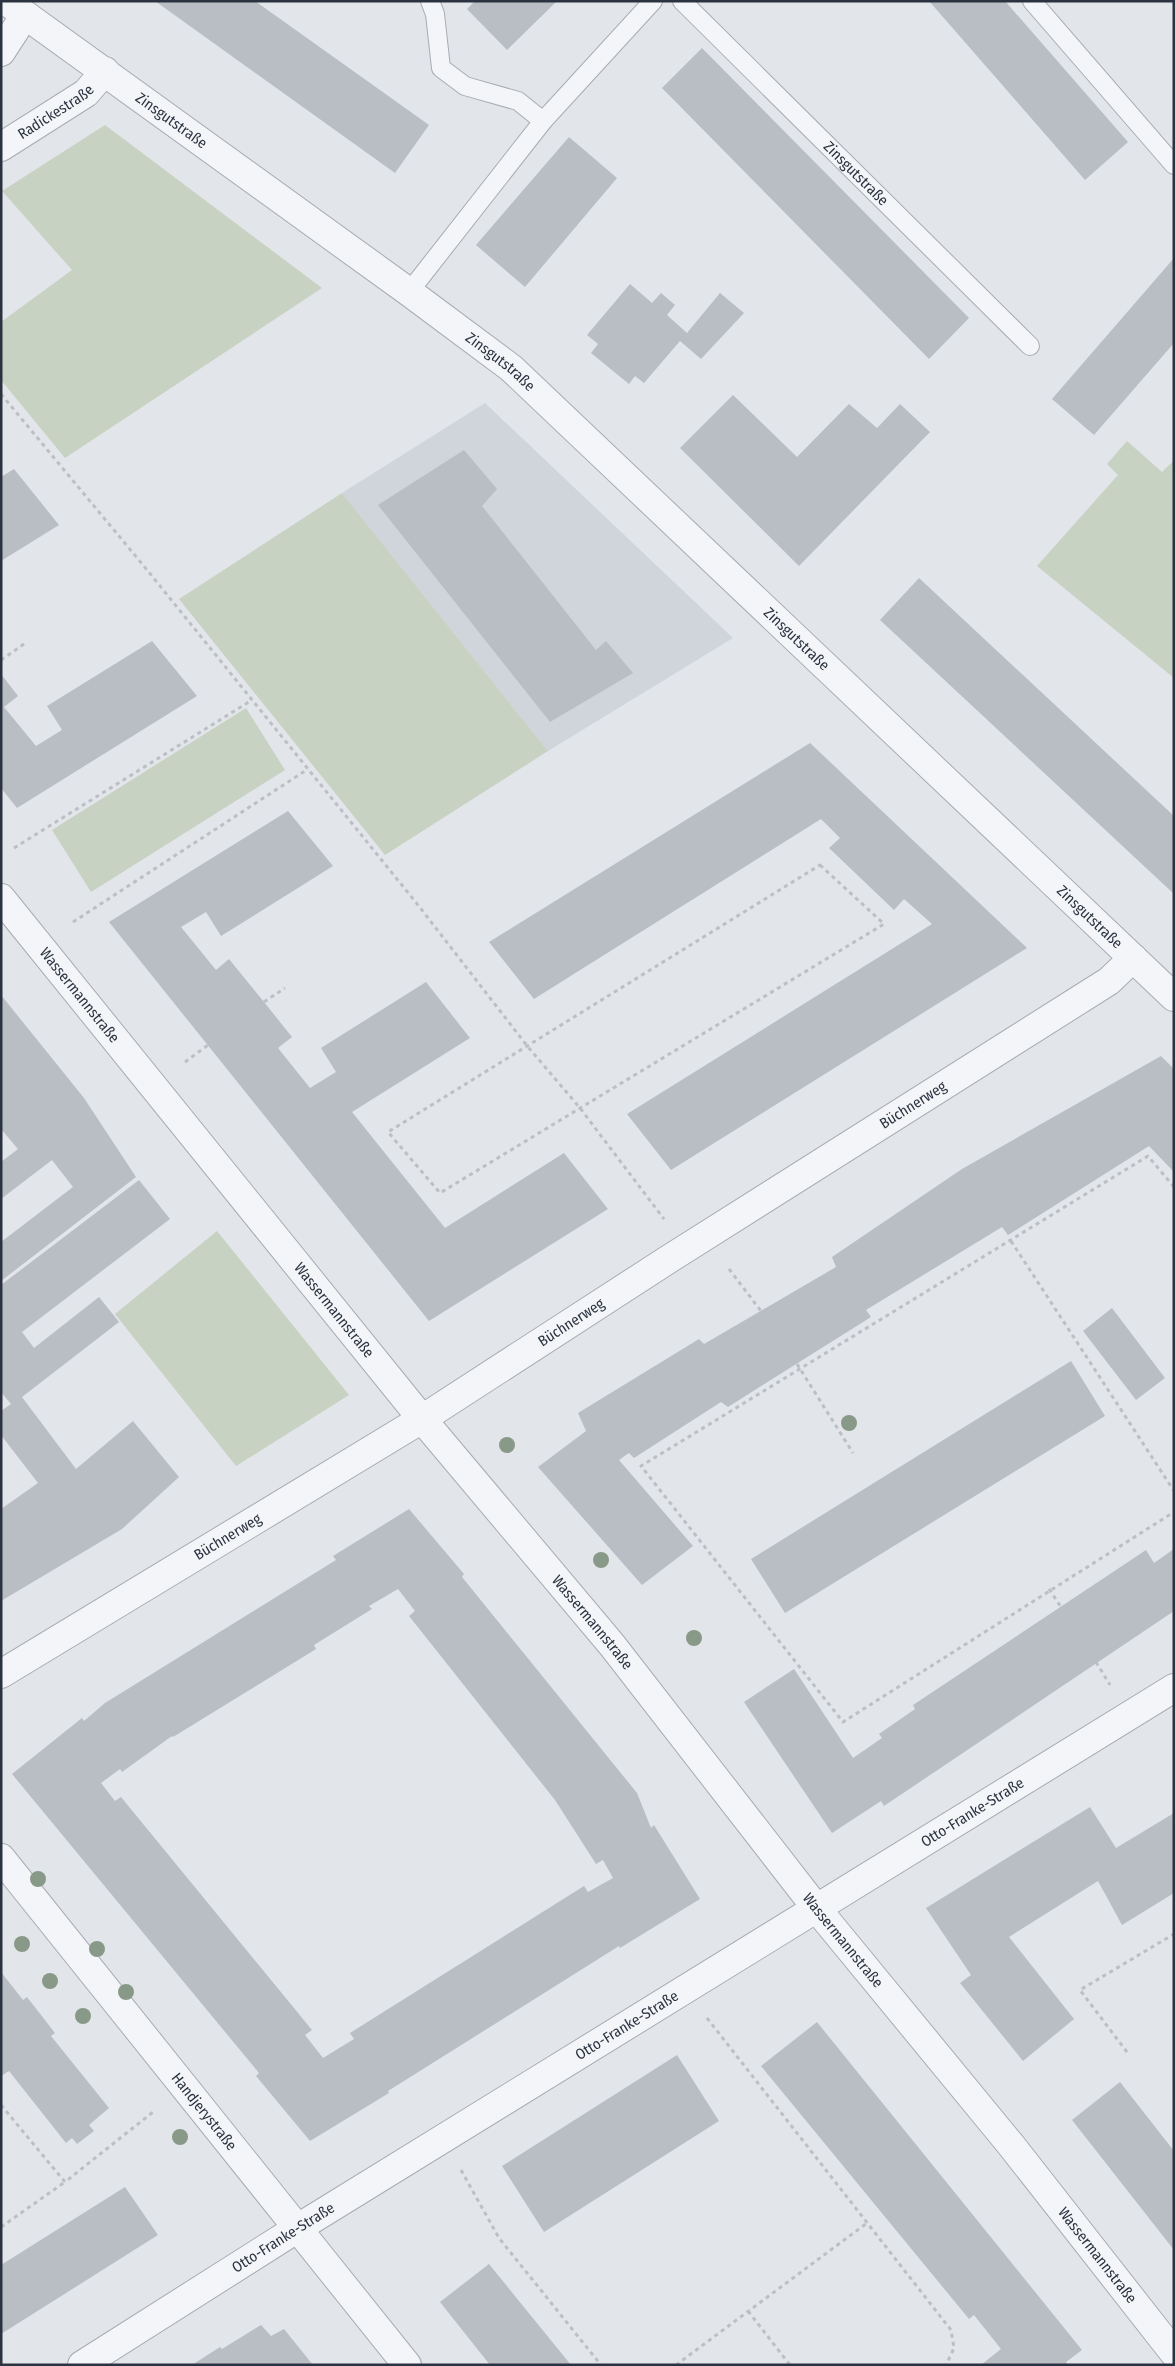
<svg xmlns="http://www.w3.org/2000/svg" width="1175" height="2366" viewBox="0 0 1175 2366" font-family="'Fira Sans Condensed',sans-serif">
<rect width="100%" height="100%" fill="#e2e5e9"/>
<path fill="#d0d4db" d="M485,403L733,638L548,751L342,493Z"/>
<path fill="#c8d2c3" d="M105,125L322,288L65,458L1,380V322L72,270L2,191Z
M1127,441L1162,472L1174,460V678L1037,566L1118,475L1107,464Z
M342,493L548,751L385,855L179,599Z
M246,708L285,770L91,892L52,830Z
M217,1231L349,1395L236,1466L115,1314Z"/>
<path fill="#b9bec5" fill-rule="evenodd" d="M155,1H255L429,125L395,173Z
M475,1H557L507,50L467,9Z
M929,1H1005L1128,142L1085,180Z
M702,48L969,318L929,359L662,88Z
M569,137L617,178L525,287L476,245Z
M1174,258V343L1094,435L1052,399Z
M630,284L652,303L661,293L675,305L667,315L687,333L720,293L744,313L701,359L680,341L644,383L635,376L629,384L591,353L598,344L587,335Z
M733,395L797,457L849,404L877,428L900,404L930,432L799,566L680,448Z
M464,450L497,489L482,506L596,650L606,641L633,673L550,722L378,505Z
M14,469L59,525L1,561V477Z
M919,578L1174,816V894L880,620Z
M152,641L197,696L17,808L1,788V674L18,696L4,707L36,746L62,730L47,706Z
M810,743L1027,948L671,1170L627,1114L932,924L904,899L894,910L829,848L840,838L821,819L534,999L489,942Z
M288,811L333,866L221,936L206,912L181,927L216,970L229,959L264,1002L292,1037L278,1048L310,1088L336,1072L321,1048L426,982L470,1038L352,1112L445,1228L564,1153L608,1209L429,1321L109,922Z
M1,995L84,1098L136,1177L1,1281V1242L73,1187L52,1160L1,1199V1162L18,1149L1,1129Z
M1161,1056L1174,1069V1172L1149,1146L1008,1235L1002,1227L866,1310L871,1317L728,1407L721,1402L634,1458L629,1453L619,1460L693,1546L642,1585L538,1467L586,1431L578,1413L699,1339L704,1344L836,1267L832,1257L962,1169Z
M139,1180L170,1219L22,1332L34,1348L99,1297L119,1322L22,1397L76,1469L133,1421L179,1477L122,1529L1,1601V1509L38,1483L1,1435V1411L11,1404L1,1392V1285Z
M1112,1308L1165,1378L1136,1400L1083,1331Z
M1071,1361L1105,1416L785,1613L751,1559Z
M409,1509L464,1574L462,1577L637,1793L651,1828L654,1825L700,1899L620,1948L619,1946L388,2091L389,2093L310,2141L256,2076L259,2073L12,1774L82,1718L84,1721L105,1703L336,1560L333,1556ZM398,1589L415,1611L409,1616L555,1800L596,1864L603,1860L613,1878L588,1892L584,1886L350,2033L354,2039L323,2058L305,2035L312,2030L121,1797L115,1801L101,1783L120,1769L122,1772L172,1736L173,1737L316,1649L314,1645L372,1609L369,1606Z
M1174,1549V1611L884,1806L881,1801L832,1833L744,1702L794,1669L853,1758L882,1738L879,1734L915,1709L913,1705L1146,1550L1154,1563Z
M1090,1807L1116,1848L1174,1813V1893L1122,1925L1098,1881L1009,1937L1074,2019L1023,2061L960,1983L971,1975L926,1908Z
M1,1972L23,2000L27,1997L55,2033L51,2036L109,2108L89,2125L94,2131L77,2144L72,2138L66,2143L9,2071L1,2076Z
M817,2022L1082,2350L1066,2362L1068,2365H981L1001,2349L974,2315L969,2319L761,2066Z
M677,2055L719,2121L544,2232L502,2166Z
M1120,2082L1174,2151V2250L1072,2120Z
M125,2187L158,2235L1,2334V2265Z
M489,2264L571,2365H490L440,2302Z
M261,2325L271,2336L284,2329L313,2365H192L220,2347L222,2349Z"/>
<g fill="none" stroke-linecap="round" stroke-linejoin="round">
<defs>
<g id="service">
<path d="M430,1L435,14L441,68L465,86L518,101L543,121"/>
<path id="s1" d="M682,1L1030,346"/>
<path d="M1032,1L1174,165"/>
<path d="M409,292L543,121L653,1"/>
</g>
<g id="minor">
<path id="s2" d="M6,1L409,292L511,368L1174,997"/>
<path d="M1,52L25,15"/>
<path id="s3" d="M1,147L86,93L105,71"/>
<path id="s4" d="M1,898L422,1419L612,1645L817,1909L1011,2145L1174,2353"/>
<path id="s5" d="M1,1674L422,1419L669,1259L1109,981L1133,958"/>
<path id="s6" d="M1,1858L407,2365"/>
<path id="s7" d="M82,2365L298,2228L1174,1688"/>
</g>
</defs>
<use href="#service" stroke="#a7acb3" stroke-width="20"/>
<use href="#minor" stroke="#a7acb3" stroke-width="30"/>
<path stroke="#bcbfc4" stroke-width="3" stroke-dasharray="4 4" stroke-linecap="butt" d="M1,394L143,565L418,905L528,1047L580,1108L664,1219
M1,660L27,642
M14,848L252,700
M820,865L884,924L440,1193L388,1132Z
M73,922L308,769
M264,1002L285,988
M185,1062L208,1045
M1174,1187L1148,1156L641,1466L843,1722L1174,1512
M1011,1241L1174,1491
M729,1269L761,1311
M797,1364L853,1453
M1049,1589L1061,1607
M1096,1662L1110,1685
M707,2018L951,2330L954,2348L946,2365
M1127,2052L1080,1990L1174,1934
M1,2105L65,2182L153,2112
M461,2170L499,2238L601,2365
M1,2227L65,2182
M748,2311L790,2365
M676,2365L867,2223"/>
<use href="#service" stroke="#f4f5f8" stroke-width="18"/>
<use href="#minor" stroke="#f4f5f8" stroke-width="28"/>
</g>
<g fill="#899988">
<circle cx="849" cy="1423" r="8"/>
<circle cx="507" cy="1445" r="8"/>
<circle cx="601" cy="1560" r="8"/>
<circle cx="694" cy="1638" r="8"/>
<circle cx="38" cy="1879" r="8"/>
<circle cx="22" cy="1944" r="8"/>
<circle cx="97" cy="1949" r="8"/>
<circle cx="50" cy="1981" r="8"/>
<circle cx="126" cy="1992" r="8"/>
<circle cx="83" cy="2016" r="8"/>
<circle cx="180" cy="2137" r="8"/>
</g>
<g text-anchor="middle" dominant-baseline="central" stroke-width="4.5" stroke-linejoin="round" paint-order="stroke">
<g font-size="15" fill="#2b3340" stroke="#f1f4f7">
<text stroke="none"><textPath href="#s3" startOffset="65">Radickestraße</textPath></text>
<text stroke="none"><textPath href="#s2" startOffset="204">Zinsgutstraße</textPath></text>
<text stroke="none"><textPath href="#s1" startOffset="245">Zinsgutstraße</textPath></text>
<text stroke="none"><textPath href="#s2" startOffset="612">Zinsgutstraße</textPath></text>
<text stroke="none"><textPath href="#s2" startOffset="1018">Zinsgutstraße</textPath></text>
<text stroke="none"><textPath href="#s2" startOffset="1422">Zinsgutstraße</textPath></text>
<text stroke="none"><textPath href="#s4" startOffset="125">Wassermannstraße</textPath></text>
<text stroke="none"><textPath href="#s5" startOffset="1075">Büchnerweg</textPath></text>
<text stroke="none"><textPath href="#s4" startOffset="530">Wassermannstraße</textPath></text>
<text stroke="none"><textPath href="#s5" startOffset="670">Büchnerweg</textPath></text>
<text stroke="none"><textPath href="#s5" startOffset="265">Büchnerweg</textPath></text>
<text stroke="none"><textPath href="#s4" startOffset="935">Wassermannstraße</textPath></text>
<text stroke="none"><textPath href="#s7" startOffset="1048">Otto-Franke-Straße</textPath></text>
<text stroke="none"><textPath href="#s4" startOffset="1340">Wassermannstraße</textPath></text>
<text stroke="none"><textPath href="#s7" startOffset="642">Otto-Franke-Straße</textPath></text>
<text stroke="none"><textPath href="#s6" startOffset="325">Handjerystraße</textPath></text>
<text stroke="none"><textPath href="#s7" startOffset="238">Otto-Franke-Straße</textPath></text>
<text stroke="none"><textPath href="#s4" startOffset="1745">Wassermannstraße</textPath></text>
</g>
</g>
<rect width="1175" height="2366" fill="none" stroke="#2b3340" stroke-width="5"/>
</svg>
